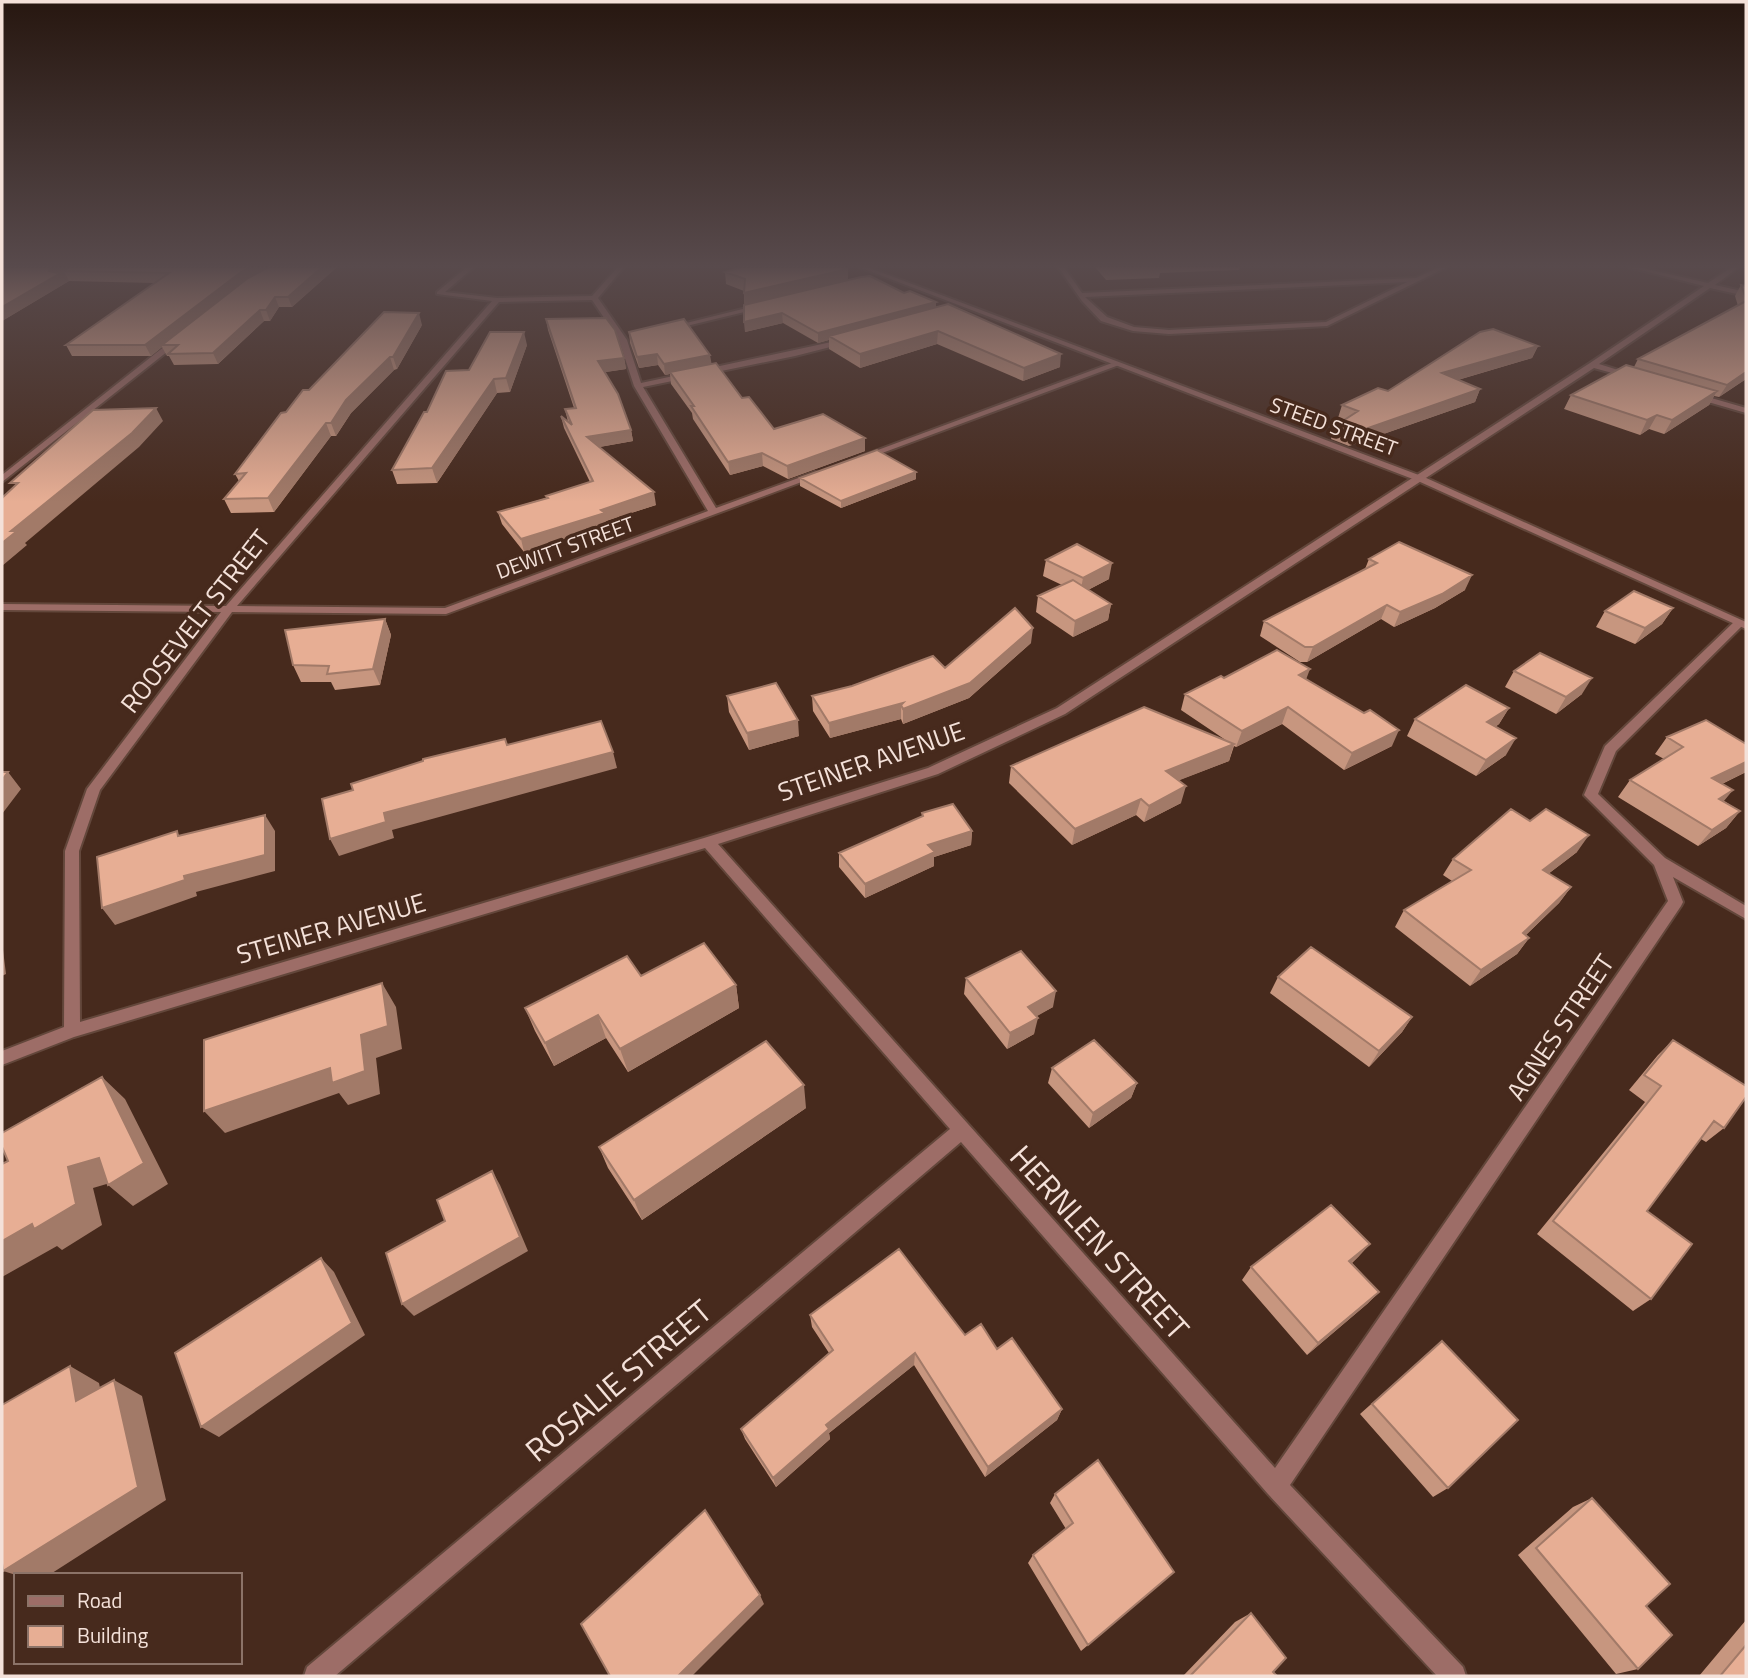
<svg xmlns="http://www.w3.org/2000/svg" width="1748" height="1678" viewBox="0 0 1748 1678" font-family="'Titillium Web',sans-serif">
<rect width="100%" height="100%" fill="#472a1d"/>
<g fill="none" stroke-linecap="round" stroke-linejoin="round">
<defs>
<path id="service" d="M1058,267H1064L1082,293L1416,278L1439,267H1447L1327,326L1169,334L1133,331L1101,321L1082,301ZM1407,282L1326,322L1169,330L1134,327L1107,317L1085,297Z"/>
<path id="minor" d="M467,267H474L445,292L497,298L592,296L618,267H624L598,298L627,340L641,383L850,338V342L795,356L643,387L716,508L815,472L823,474L446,614L232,612L100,790L79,851L80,1022L704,838L928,768L1057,708L1590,363L1704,286L1628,267H1638L1708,283L1732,267H1739L1715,285L1746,292V296L1710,288L1599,364L1634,375V379L1594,368L1065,714L938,774L718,844L1275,1468L1668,901L1654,865L1584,795L1605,746L1735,621H1743V625L1616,751L1598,794L1665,858L1746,906V919L1673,877L1683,902L1681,906L1290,1485L1463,1667L1466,1676H1437L1268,1494L961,1142L335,1676H304L307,1667L950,1129L705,848L74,1037L2,1065V1051L64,1027L65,851L87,789L221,612L2,610V604L226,606L492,301L437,294V292ZM592,300L619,340L634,386L708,511L445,608L237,606L499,302Z
M763,304L765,307L670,330L666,328Z
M175,338L182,340L2,482V475Z
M1112,363L1119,365L866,459L859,457Z
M1694,393L1746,408V413L1691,397L1690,395Z"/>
<path id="tertiary" d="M859,267H867L1424,477L1746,622V629L1418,481Z"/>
</defs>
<use href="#service" stroke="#63473b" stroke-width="4"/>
<use href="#minor" stroke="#63473b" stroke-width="4"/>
<use href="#tertiary" stroke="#63473b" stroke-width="4"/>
<use href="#service" fill="#9d6d67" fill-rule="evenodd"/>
<use href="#minor" fill="#9d6d67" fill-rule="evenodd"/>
<use href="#tertiary" fill="#9d6d67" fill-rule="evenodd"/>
</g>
<path fill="#c7967f" d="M2,267H337L292,307H279L270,321H264L218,364L174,365L169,356H167L162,347L151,356H72L66,345L156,283L69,281L2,321Z
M1095,267H1240L1239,270L1160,273L1159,278L1106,280Z
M848,269V280L904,293L936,307L1060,367L1023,381L937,344L860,368L829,349V340L818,343L783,323L745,332L744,291L726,284L725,272Z
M1741,285L1746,286V379L1719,397L1714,396L1709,405L1664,434L1649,429L1640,435L1564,409L1571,395L1634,367L1638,359L1738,306L1735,296Z
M546,319L624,358L626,369L605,372L631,430L633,441L599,447L656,505L606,521L607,525L524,552L502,524L498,512L546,498V496L590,482L564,428L561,416L568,422L565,409L574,408L548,330Z
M422,325L397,369L394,370L351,413L336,436H331L274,512L231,513L224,499L239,481L235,474L286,412Z
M629,332L711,364L742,398L774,429L865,438V451L788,479L763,466L730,475L693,419L692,413L671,384L670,374L665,375L658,365L639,368L630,343Z
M527,345L510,392L497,393L437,483L397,484L392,470L469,370Z
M1538,346L1532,358L1458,380L1480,389L1475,402L1349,446L1331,439L1335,426L1344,420L1338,418L1342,405Z
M916,472V479L841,508L800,486V478Z
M1369,559L1465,590L1435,608L1394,627L1381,619L1307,662H1300L1260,636L1264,621L1365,569Z
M1046,560L1109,579L1088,590L1111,604L1108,620L1073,637L1036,612L1038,596L1062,585L1043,576Z
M1673,608L1662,624L1635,644L1596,627L1605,611Z
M385,619L391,635L380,685L335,690L331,682H301L293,665Z
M1031,643L969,698L903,724L901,719L830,738L813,711L812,696L945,668Z
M1514,671L1582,694L1556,714L1505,687Z
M1224,678L1306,679L1392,746L1344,770L1282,724L1236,747L1234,746L1229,761L1179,780L1181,803L1144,822L1136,815L1072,845L1009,783L1011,766L1227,741L1181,710L1185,694Z
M727,696L799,736L749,750L729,712Z
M1509,708L1499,724L1495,727L1506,755L1476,776L1407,736L1415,719Z
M1667,737L1746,744V772L1722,784L1724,801L1740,811L1726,828L1698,846L1618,797L1630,780L1664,759L1655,754Z
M922,813L972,831L971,845L934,857V866L865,898L839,867V853L922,816Z
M1577,852L1548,874L1571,887L1559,903L1526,935L1529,938L1517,954L1470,986L1395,927L1404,910L1452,881L1443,875L1453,859Z
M641,976L736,985L739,1008L628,1072L606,1038L554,1066L535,1031L525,1008Z
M1278,977L1412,1017L1402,1032L1369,1067L1270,993Z
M966,978L1053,1007L1036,1016L1034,1034L1007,1049L964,994Z
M1673,1040L1724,1128L1706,1142L1701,1139L1647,1211L1651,1299L1633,1311L1537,1234L1645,1102L1629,1090L1658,1055Z
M1052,1068L1137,1083L1131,1098L1089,1128L1048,1083Z
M806,1108L642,1220L608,1168L599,1147Z
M1370,1244L1358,1257L1352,1263L1379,1292L1367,1304L1307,1355L1242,1280L1251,1267Z
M810,1315L965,1335L997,1349L1062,1409L1057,1420L985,1477L914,1365L829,1433L830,1439L776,1487L745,1439L741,1429L829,1353L812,1327Z
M1442,1341L1448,1488L1433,1497L1360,1414Z
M1055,1494L1174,1572L1081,1651L1028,1563L1033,1555L1066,1529L1050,1503Z
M1592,1498L1638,1669L1616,1674L1518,1555L1573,1507Z
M1251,1613L1273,1672L1277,1676H1183L1235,1622Z
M1746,1620V1676H1699Z"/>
<path fill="#a27a68" d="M52,267H75L64,271L69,281L2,321V307L49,271L50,268Z
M251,267H273L162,345V347L151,356L145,345L241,272Z
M322,267H337L292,307L288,297Z
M848,269V281L745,306L744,293Z
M275,297L279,307L270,321L266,310Z
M936,302V312L829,336V340L818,343V333Z
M260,310L264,321L218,364L213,353Z
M419,313L422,325L397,369L393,357Z
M782,313L783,323L745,332L744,322Z
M938,331L937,344L860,368V354Z
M524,332L527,345L510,392L506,378Z
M1538,346L1532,358L1437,386L1442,373Z
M657,354L658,365L639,368L637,357Z
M1061,354L1060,367L1023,381L1024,368Z
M710,355L712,366L670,372V374L665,375L664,364Z
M390,357L394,370L351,413L336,436L331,423L346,400Z
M624,358L626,369L600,373L598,361Z
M1746,372V379L1719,397L1727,385Z
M494,379L497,393L437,483L432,468Z
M1480,389L1475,402L1349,446L1354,433Z
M1717,391L1709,405L1664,434L1672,420Z
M156,408L163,421L139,447L25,543L27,545L2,566V543L11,531Z
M1657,415L1649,429L1640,435L1647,420Z
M326,423L331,436L274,512L268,498Z
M631,430L633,441L589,449L587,437Z
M865,438V451L788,479L787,466Z
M762,453L763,466L730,475L728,462Z
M916,472V479L841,508V501Z
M654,492L656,505L606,521L607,525L524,552L521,539L601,510Z
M1112,563L1109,579L1080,594L1083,578Z
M1472,575L1465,590L1435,608L1394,627L1400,612Z
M1111,604L1108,620L1073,637L1075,621Z
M1387,605L1381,619L1307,662L1313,647Z
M1673,608L1662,624L1635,644L1645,628Z
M385,619L391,635L380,685L373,669Z
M1033,628L1031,643L969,698L903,724V709Z
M1310,669L1304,685L1299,675Z
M1592,678L1582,694L1556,714L1566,697Z
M903,703L901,705V719L830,738L829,723Z
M1288,707L1282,724L1236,747L1242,731Z
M1509,708L1499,724L1478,739L1487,722Z
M798,720L799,736L749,750L747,733Z
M1399,730L1392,746L1344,770L1352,753Z
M1516,738L1506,755L1476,776L1486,760Z
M1234,744L1229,761L1162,787L1166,771Z
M613,752L617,768L392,830L394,838L339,856L330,839L384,813Z
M1746,762V772L1699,795L1712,778Z
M8,772L21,789L2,814V780Z
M1186,786L1181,803L1144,822L1149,806Z
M1733,790L1719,807V799Z
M1141,799L1136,815L1072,845L1075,829Z
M1740,811L1726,828L1698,846L1712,830Z
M265,815L275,831V871L196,892L197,896L115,925L102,908L184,876Z
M972,831L971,845L934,857V866L865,898V884L928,845Z
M1589,835L1577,852L1531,887L1543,870Z
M1571,887L1559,903L1511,949L1523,933Z
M1529,938L1517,954L1470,986L1481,970Z
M2,942L6,974L2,976Z
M382,983L396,1007L402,1049L376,1058L380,1094L348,1105L339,1093L225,1133L204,1111L330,1068L361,1035Z
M736,985L739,1008L628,1072L620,1049Z
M1056,991L1053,1007L1025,1023L1028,1007Z
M598,1015L606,1038L554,1066L545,1043Z
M1412,1017L1402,1032L1369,1067L1379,1051Z
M1038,1018L1034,1034L1007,1049L1010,1033Z
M102,1077L125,1099L168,1184L133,1206L108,1185L110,1183L93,1188L102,1225L62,1250L57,1246L2,1277V1241L68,1167Z
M1137,1083L1131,1098L1089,1128L1093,1113Z
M804,1085L806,1108L642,1220L634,1200Z
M492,1171L500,1185L528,1251L414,1316L402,1304Z
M1370,1244L1358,1257L1338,1274L1349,1261Z
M321,1258L334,1272L365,1335L219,1437L201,1427Z
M1379,1292L1367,1304L1307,1355L1318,1343Z
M915,1353L914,1365L829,1433L830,1439L776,1487L773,1478L826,1425Z
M70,1366L99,1383L106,1417L76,1401Z
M114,1380L142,1396L166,1500L49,1575H16L3,1571Z
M1062,1409L1057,1420L985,1477L988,1467Z
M760,1595L764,1604L692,1676H678Z"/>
<path fill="#e7ae94" stroke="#a27a68" stroke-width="2" d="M2,267H52L50,268L49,271L58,273L70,267H251L241,272L145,345H66L169,273L64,271L2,307Z
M269,267H322L288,297H275L266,310H260L213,353L168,354L178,345H162L248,278Z
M742,267H841L848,269L744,293L745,279L725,272Z
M870,276L904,293L910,291L936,302L818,333L782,313L744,322V305L861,277Z
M1741,285L1746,286V298Z
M1746,301V372L1727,385L1638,359Z
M948,304L1061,354L1024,368L938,331L860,354L829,336Z
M384,312L419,313L393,357H390L346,400L331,423H326L268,498L224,499L246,473L235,474L281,413L286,412L303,390H309Z
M606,318L615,330L624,358L598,361L618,394L631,430L587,437L654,492L601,510L605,513L521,539L498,512L548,498L546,496L593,481L561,416L572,425L565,409L576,408L546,319Z
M684,319L710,355L664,364L657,354L637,357L629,332Z
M1493,329L1538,346L1442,373L1480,389L1354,433L1335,426L1358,411L1342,405L1378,388L1388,391L1480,332Z
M490,332H524L506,378L494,379L432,468L392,470L424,412H427L446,371L469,370Z
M716,363L742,398L749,397L774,429L823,414L865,438L787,466L762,453L728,462L691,406H694L670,372Z
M1626,365L1717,391L1672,420L1657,415L1647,420L1571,395Z
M156,408L132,433L11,531H17L2,543V498L18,483H10L93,410Z
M877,450L916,472L841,501L800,478Z
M1399,542L1472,575L1442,594L1400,612L1387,605L1313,647H1305L1264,621L1377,563L1369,559Z
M1077,544L1112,563L1083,578L1046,560Z
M1073,580L1111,604L1075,621L1038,596Z
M1634,591L1673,608L1645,628L1605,611Z
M1015,608L1033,628L970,683L903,709L901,705L903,703L829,723L812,696L852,686L933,656L945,668Z
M385,619L373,669L327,674L329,666L293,665L285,630Z
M1277,650L1310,669L1299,675L1364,713L1370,710L1399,730L1352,753L1288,707L1242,731L1185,694L1221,676L1224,678Z
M1540,653L1592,678L1566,697L1514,671Z
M776,683L798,720L747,733L727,696Z
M1466,685L1509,708L1487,722L1516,738L1486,760L1415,719Z
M1144,707L1234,744L1166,771L1186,786L1149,806L1141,799L1075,829L1011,766Z
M1706,720L1746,744V762L1712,778L1733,790L1719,799L1740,811L1712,830L1630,780L1683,747L1667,737Z
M601,721L613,752L384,813L386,822L330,839L322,799L353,790L351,784L423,761V759L505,739L507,745Z
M2,772H8L2,780Z
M953,804L972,831L928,845L935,852L865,884L839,853L923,816L922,813Z
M1511,809L1530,821L1546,809L1589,835L1543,870L1571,887L1523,933L1529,938L1481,970L1404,910L1471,870L1453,859Z
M265,815V855L184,876L185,880L102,908L97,857L177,831L178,836Z
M704,943L736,985L620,1049L598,1015L545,1043L525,1008L627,956L641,976Z
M1311,947L1412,1017L1379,1051L1278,977Z
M1021,951L1056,991L1028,1007L1038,1018L1010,1033L966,978Z
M382,983L388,1026L361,1035L365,1071L332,1083L330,1068L204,1111V1040Z
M1094,1040L1137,1083L1093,1113L1052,1068Z
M1673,1040L1746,1086V1097L1724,1128L1714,1121L1647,1211L1692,1244L1651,1299L1553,1221L1661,1086L1644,1075Z
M766,1041L804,1085L634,1200L599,1147Z
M102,1077L144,1163L108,1185L99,1158L68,1167L76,1204L34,1229L32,1224L2,1241V1164L8,1161L2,1147V1133Z
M492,1171L520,1237L402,1304L386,1253L445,1221L437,1200Z
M1331,1205L1370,1244L1349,1261L1379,1292L1318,1343L1251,1267Z
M899,1249L965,1335L981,1324L997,1349L1012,1338L1062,1409L988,1467L915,1353L826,1425L829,1429L773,1478L741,1429L833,1350L810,1315Z
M321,1258L352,1323L201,1427L175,1353Z
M1442,1341L1518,1420L1448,1488L1372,1404Z
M70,1366L76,1401L114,1380L138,1487L3,1571L2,1563V1405Z
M1098,1460L1174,1572L1088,1645L1033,1555L1073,1523L1055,1494Z
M1592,1498L1670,1584L1646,1606L1672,1635L1638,1669L1536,1548Z
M705,1510L760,1595L678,1676H610L581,1624Z
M1251,1613L1286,1658L1273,1672L1277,1676H1190Z
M1746,1645V1676H1720Z"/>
<linearGradient id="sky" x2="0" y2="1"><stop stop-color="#271710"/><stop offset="0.53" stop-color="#584a4c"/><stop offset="1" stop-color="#584a4c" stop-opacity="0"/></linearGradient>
<rect width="1748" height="502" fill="url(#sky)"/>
<g text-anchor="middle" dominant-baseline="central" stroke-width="7" stroke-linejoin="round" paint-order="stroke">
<g font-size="21" fill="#f4e1d9" stroke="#472a1d">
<text transform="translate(1334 426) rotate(20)">STEED STREET</text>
<text transform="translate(565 547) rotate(-20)">DEWITT STREET</text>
</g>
<g font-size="26" fill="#f4e1d9" stroke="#472a1d">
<text transform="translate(195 621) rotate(-52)">ROOSEVELT STREET</text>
<text transform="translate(871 761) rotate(-19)">STEINER AVENUE</text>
<text transform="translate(331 928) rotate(-16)">STEINER AVENUE</text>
<text transform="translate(1560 1027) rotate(-56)">AGNES STREET</text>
</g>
<g font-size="32" fill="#f4e1d9" stroke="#472a1d">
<text transform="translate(1100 1242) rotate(48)">HERNLEN STREET</text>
<text transform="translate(618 1380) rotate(-40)">ROSALIE STREET</text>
</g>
</g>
<rect width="1748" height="1678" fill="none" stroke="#f4e1d9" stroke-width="7"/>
<rect x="14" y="1573" width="228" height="91" fill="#472a1d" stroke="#8c7368" stroke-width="2"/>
<rect x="28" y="1596" width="35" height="10" fill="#9d6d67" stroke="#8c7368" stroke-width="2"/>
<text x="77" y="1608" font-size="21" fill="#f4e1d9">Road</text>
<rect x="28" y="1626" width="35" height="21" fill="#e7ae94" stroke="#8c7368" stroke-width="2"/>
<text x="77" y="1643" font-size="21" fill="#f4e1d9">Building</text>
</svg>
